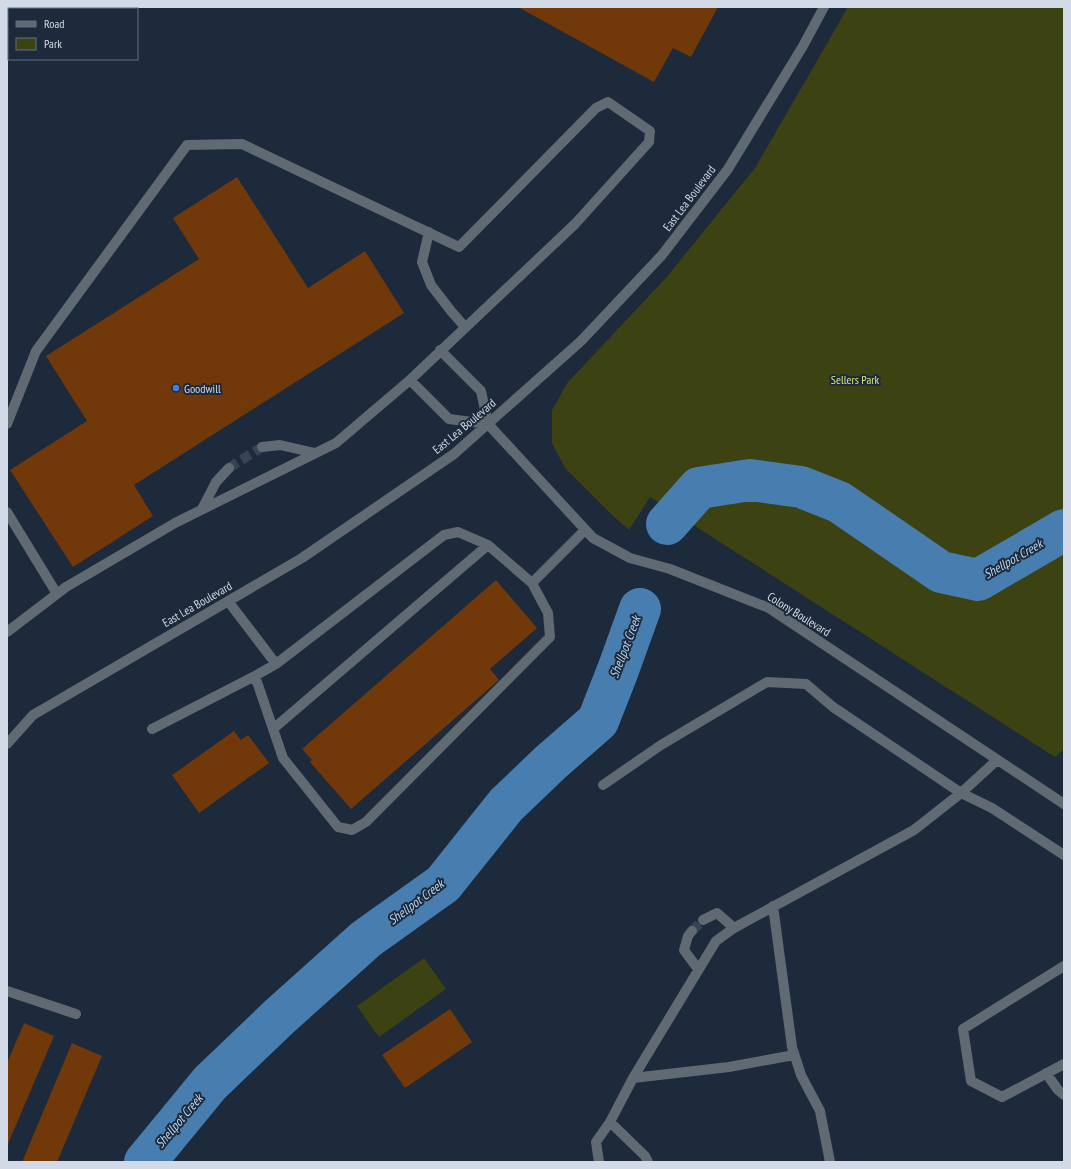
<svg xmlns="http://www.w3.org/2000/svg" width="1071" height="1169" viewBox="0 0 1071 1169" font-family="'PT Sans Narrow',sans-serif">
<rect width="100%" height="100%" fill="#1c2a3c"/>
<path fill="#3c4212" d="M848,7H1064V749L1055,757L650,497L629,530L612,515L565,468L552,443V410L568,382L665,279L755,168Z
M424,958L446,989L379,1037L357,1006Z"/>
<g fill="none" stroke-linecap="round" stroke-linejoin="round">
<path stroke="#477daf" stroke-width="42" d="M667,524L699,488L750,480L801,487L839,502L941,572L978,580L1064,530
M145,1162L210,1083L279,1017L366,939L443,884L506,805L551,762L598,721L618,670L640,609"/>
</g>
<path fill="#71380a" d="M518,7H718L691,57L673,48L654,82Z
M237,177L308,288L365,251L404,313L134,485L153,516L73,567L10,470L87,421L46,356L199,259L173,218Z
M496,580L537,628L490,669L499,680L351,809L310,762L312,760L302,749Z
M234,731L241,740L248,735L269,763L199,813L172,775Z
M450,1009L472,1042L405,1088L382,1055Z
M24,1023L54,1036L7,1146V1063Z
M72,1043L102,1056L57,1162H22Z"/>
<g fill="none" stroke-linecap="round" stroke-linejoin="round">
<path stroke="#374456" stroke-width="10" stroke-dasharray="10 5" stroke-linecap="butt" d="M229,468L262,447
M692,931L703,920"/>
<path stroke="#606a72" stroke-width="10" d="M429,232L422,262L431,285L451,311L465,327
M440,350L481,391L488,424
M410,380L449,419L488,424
M7,424L36,351L187,145L242,144L459,247L596,108L608,102L650,131L649,142L575,224L410,380L336,443L175,523L66,587L7,632
M488,424L593,538L630,558L670,569L769,608L1064,804
M262,447L280,445L315,453
M202,509L216,482L229,468
M7,512L57,594
M532,583L585,530
M228,601L276,664
M152,729L255,676L276,664L444,535L458,532L488,545L532,583L548,613L550,637L366,822L352,830L338,827L283,758L255,676
M273,729L488,545
M7,744L33,715L302,558L454,454L581,341L662,255L728,169L803,46L824,7
M603,785L661,745L767,682L806,684L833,707L961,793L997,760
M773,906L792,1047L801,1075L820,1111L830,1162
M703,920L717,913L734,928
M692,931L688,936L684,950L698,969
M1064,966L963,1029L971,1081L1002,1097L1064,1064
M7,991L76,1014
M1046,1073L1058,1090L1064,1095
M633,1078L729,1067L794,1055
M610,1122L645,1156L648,1162
M599,1162L596,1142L610,1122L633,1078L716,941L734,928L914,830L961,793L992,808L1064,855"/>
</g>
<circle fill="#3f7fe0" stroke="#1c2a3c" stroke-width="1.5" cx="176" cy="388" r="4"/>
<g text-anchor="middle" dominant-baseline="central" stroke-width="4" stroke-linejoin="round" paint-order="stroke">
<g font-size="12" fill="#d1dae6" stroke="#1c2a3c">
<text transform="translate(689 198) rotate(-53)">East Lea Boulevard</text>
<text transform="translate(464 426) rotate(-40)">East Lea Boulevard</text>
<text transform="translate(197 604) rotate(-30)">East Lea Boulevard</text>
<text transform="translate(799 614) rotate(32)">Colony Boulevard</text>
</g>
<g font-size="12" fill="#d7e782" stroke="#1c2a3c">
<text x="855" y="379">Sellers Park</text>
</g>
<g font-size="12" fill="#d1dae6" stroke="#1c2a3c" text-anchor="start">
<text x="184" y="388">Goodwill</text>
</g>
<g font-size="13" font-style="italic" fill="#b8d5f2" stroke="#1c2a3c">
<text transform="translate(1013 559) rotate(-30)">Shellpot Creek</text>
<text transform="translate(625 647) rotate(-69)">Shellpot Creek</text>
<text transform="translate(416 902) rotate(-37)">Shellpot Creek</text>
<text transform="translate(179 1121) rotate(-50)">Shellpot Creek</text>
</g>
</g>
<rect width="1071" height="1169" fill="none" stroke="#d1dae6" stroke-width="16"/>
<rect x="8" y="8" width="130" height="52" fill="#1c2a3c" stroke="#647080"/>
<rect x="16" y="21" width="20" height="6" fill="#606a72" stroke="#647080"/>
<text x="44" y="28" font-size="12" fill="#d1dae6">Road</text>
<rect x="16" y="38" width="20" height="12" fill="#3c4212" stroke="#647080"/>
<text x="44" y="48" font-size="12" fill="#d1dae6">Park</text>
</svg>
